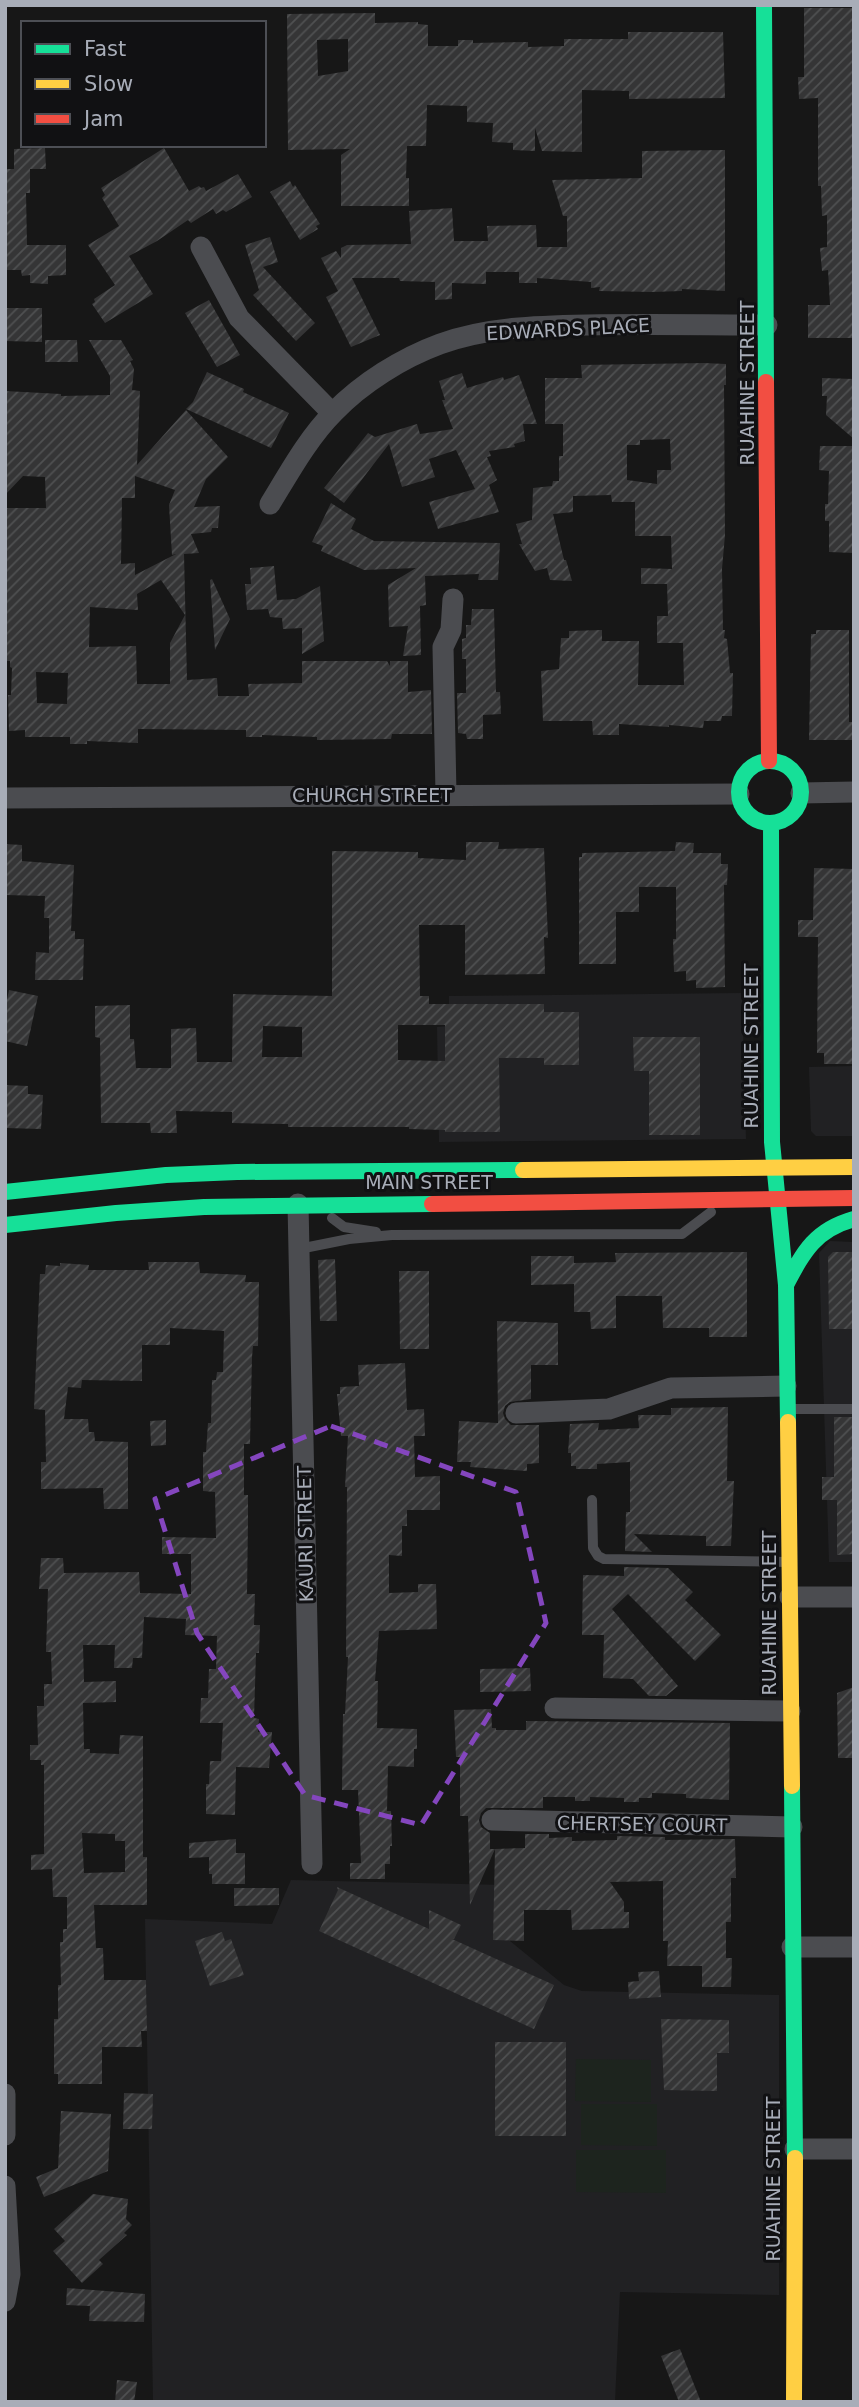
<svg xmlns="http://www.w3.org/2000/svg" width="859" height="2407" viewBox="0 0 859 2407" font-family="'DejaVu Sans',sans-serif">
<defs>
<pattern id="building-hatch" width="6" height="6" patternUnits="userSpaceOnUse" patternTransform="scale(1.75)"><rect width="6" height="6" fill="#353536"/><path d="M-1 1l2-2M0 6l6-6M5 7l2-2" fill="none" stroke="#4f5051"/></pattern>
</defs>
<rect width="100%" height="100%" fill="#171717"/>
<path fill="#212123" d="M742,993L746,1139L439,1142L437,1027L449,1026V996Z
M854,1066V1136H816L811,1131L809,1067Z
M830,1241L854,1242V1562H829L819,1253Z
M291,1880L505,1885L510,1941L564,1985L582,1991L779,1995V2295L620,2292L615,2402H153L145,1919L272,1924Z"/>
<path fill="#1d241e" d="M576,2059L651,2060V2102L575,2101Z
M581,2104H657V2146L581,2145Z
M576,2150H666V2193L576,2192Z"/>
<path fill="url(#building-hatch)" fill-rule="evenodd" d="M804,8H854V338H808V305H830L828,270L822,271L820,248L827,247V215L822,216L821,186H818V98L799,99L798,77H804Z
M375,13V23L418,22V24L428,25V46H458V40H473V43L528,42V47L564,46V39H628V32H723L725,98L629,99V91L582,90V152L542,151L535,128V151L513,150V143L492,142L493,123L467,122V106L427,105L426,146H407L406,178H409V206H341V155L350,149L288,150L287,14ZM348,39V71L318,76L317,40Z
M45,148L46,169H30V193H26L27,245H66V275L48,276V284L30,283V275L22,276L21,270H5V169H14V149Z
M164,148L189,191L199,186L201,188L204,187L206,191L238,174L252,197L226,212L223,210L216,214L213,209L191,223L188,220L157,241L129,256L153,294L105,323L92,304L95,302L94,299L115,285L88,245L119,226L102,198L105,195L101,188Z
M725,150V291L682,289V291L652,292L599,291L600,287L591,288V282L537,278V283H519V272H486V284L452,283V299L435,300V282L400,281L399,278H352L380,335L351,347L326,297L338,291L321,258L336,251L341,258V248L347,245L411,244L409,211L452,208L454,241H488L487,226L536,225L537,247H567V216H563L552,180L642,178V151Z
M290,181L293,187L295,185L320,224L316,226L318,229L300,240L270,192Z
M270,237L278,262L263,267L315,323L296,341L253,295L259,290L245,245Z
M209,300L240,355L217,367L185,313Z
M5,308H42V342L5,341Z
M45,340H77L78,362H45Z
M89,340H121L133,360L130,361L134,369L132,390L140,391L137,465L186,410L228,457L206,479L194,507L220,506L218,528H212L211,532L191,534L199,553L184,554L187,680L217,678L218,696H249L248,684L302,683V661H387L390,666V661H408V692L431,690L432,734H392L391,739L317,740V737L262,735V737H246V730L138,729V743L87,741V744H70V737H25V730L9,731L8,695H11L12,668L10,667V661H7V645H5V508H46L45,477L23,476L5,495V391L61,394V396L110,395V376ZM135,476L175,490L169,505L172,555L176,554L135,575V563L121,564L122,498H135ZM161,580L185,615L170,643V684H137L136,646L89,647L90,607L138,610L137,594ZM36,672L68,673L67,704L37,703Z
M704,363L726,364V385H724L725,535L722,569L723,630H725L724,638L727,639L730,673H733L732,716H722L721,721H704L703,728L669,725V727L619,724V735H593L592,721H543L541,671L559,669L561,638H569V631L602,630V641H639L638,685H684L683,643H657V616H668L667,584H641V568L672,569L671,536H635V502H612L611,495L573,496V512L553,514L564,560H566L572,581L550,580L547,568L535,571L519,544H522L516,524L532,520L533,488L552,486L553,481H559V456H563V424H545V378H582L581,365ZM670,439L671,470H657V484L627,480V445H640V440Z
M207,372L244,389L243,392L289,413L271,448L186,409L193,402Z
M462,373L467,388L503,377L504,380L519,375L537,424H523L525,441L514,444L515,447L489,451L491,456L487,457L497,480L489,485L499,512L438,529L429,502L475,489L456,450L429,459L435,477L402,487L389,444L344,503L324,488L368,433L375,437L417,424L420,434L453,429L442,400H445L439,381Z
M822,378L854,379V439L826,415L827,396H822Z
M820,446H854V553L829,552V521H825V504H828L829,471L819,470Z
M331,503L356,519L351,529L374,541L500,543L498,580H478L479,574L425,576L426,605L420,606L421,655L403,656L408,626L389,627L388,585L416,568L364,570L321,551L323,546L312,542Z
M274,566L277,600L296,599L320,586L324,641L302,654V628L283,629L282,618L270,617L268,609L247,610L245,584H251L250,568Z
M212,579L230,619L215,650L210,580Z
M472,609H494L496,692H500L501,714L483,715V739H467L466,734L458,733L457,693H466V659H462V639L466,638V625H471Z
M816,630H849V722H854V740H809L811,634H816Z
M466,842H499L498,849L544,848L548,938L544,937L545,974L465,975V925H419L420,996H429V1004H544V1012H579V1065H544V1058H499L500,1132H445V1130L409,1129V1127H288V1124L232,1123V1112L176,1111L177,1133H151L150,1123H101L100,1038L95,1037V1006L130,1005V1039H134L136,1068H171V1029L196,1028L197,1062H232L233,994L332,996V851L418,852V858L466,860ZM398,1025H445V1061L398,1060ZM263,1026L302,1027V1057H262Z
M676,842L694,843L693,853H721V864H728L727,885H724L725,987L696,988V980L686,981V971L674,972L673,939H676V887H639V912H616V964H579V857H582V853L675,851Z
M5,844L22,845V861L74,865L71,931H75V939H84L83,980H35L36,952L49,953V918H44L45,896L5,895Z
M814,868L854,869V1064H824V1053H817L818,937H798V920H813Z
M9,990L38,996L27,1046L5,1041V1009Z
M633,1037H700V1135H649V1071H634Z
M5,1085L28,1086V1094L43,1095L41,1129L6,1128Z
M747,1252V1337H709V1328H663L662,1296H616V1328L591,1329L590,1312H574V1284L531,1285V1256H574V1263L616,1262L615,1253Z
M833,1252H854V1329H829L828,1257Z
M335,1259L337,1321H320L318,1260Z
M148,1262H199L200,1273L246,1275L245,1282H259L258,1346H253L252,1357L250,1444H244V1495H248V1521L247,1594H255L254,1625H260L259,1653H256L254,1718L259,1719L258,1732H272L269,1768L236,1767L235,1815L206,1814V1784H209L210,1761H221L223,1723H200L201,1698H208L209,1669H216L217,1636L185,1635L186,1619L144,1617L142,1658H133L132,1668H114L115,1645H83L84,1682L116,1681V1702L83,1703L84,1749H90V1753L119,1754L120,1735L143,1736V1857H147V1905H94L96,1948H103L104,1980H146L147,2031H141L142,2047H102V2084H58V2074H54V2019H58V1985H61L60,1942H63V1929H67V1897H53L52,1869L31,1870V1855L44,1854V1765H41V1760H30V1745H38L37,1706H44V1684H52L51,1652H46L48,1589H39L41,1558H63L64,1573L139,1572L140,1593L191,1594V1554H162V1537L216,1538L215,1492L203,1491V1452H206L208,1423H211L212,1380H216L217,1372H223L224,1331L170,1328V1345H142V1381L82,1380L81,1388L68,1387L64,1419H88L89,1432H94L95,1441L128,1442V1509H104L103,1488L41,1489V1462H46L45,1410L34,1409L40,1274H45L46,1265L60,1266V1263L89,1265L88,1270H149ZM82,1833L115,1834V1841H125V1872L84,1873Z
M399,1271H429V1349H400Z
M497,1321L558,1323V1365H531V1399L510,1402L505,1406L503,1413L505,1419L511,1425H539V1463L527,1464V1471L470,1467L471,1462H457L459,1421L498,1423Z
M405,1363L407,1410L424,1409L425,1436H414L415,1477L440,1476V1510H407V1526H402V1556L389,1555V1593L418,1592V1584H436L437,1629L379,1631L375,1681H378L377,1728L417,1729V1749H414V1767L388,1766L387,1811H391L392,1846H390V1864H385V1879H350V1863H361L358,1790H342L343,1714H345L348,1657H346L347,1487H345L348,1436H341L337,1394H340V1387L359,1386L358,1365Z
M728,1407L727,1481H734L731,1546H706V1536L634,1534L652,1552L625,1551L626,1512H630V1462L597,1464V1469H576V1466H571V1453H568L570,1424L599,1423L598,1430L639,1428L638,1415H671V1408Z
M834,1417H854V1554L837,1555V1500H822V1477H834Z
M166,1420V1445L151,1446L150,1421Z
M624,1567L668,1568L693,1592L685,1600L721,1635L695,1661L628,1594L612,1609L678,1686L666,1696H649L633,1679L603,1678L604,1635H582L583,1575L624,1576Z
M530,1668L531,1691L480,1692V1669Z
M854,1687V1758H838L837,1693Z
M491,1709L492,1728H496V1730H526V1721L730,1723L729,1800L686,1798V1794L652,1793V1798H639V1802H624V1798L590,1797V1801H575V1797H543V1808H486L481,1813L479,1820L481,1827L490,1833V1849H495L470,1905L468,1816H460V1757H456L454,1710Z
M525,1834H549V1838L572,1837V1841L617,1840V1836L665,1837V1840L735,1839L736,1878H731V1922H726V1958H732L731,1987H702V1966H667L668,1941H663V1881L610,1882L624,1902V1912H629V1928L572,1930L571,1910H524V1941L493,1940L495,1849L525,1848Z
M236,1839V1853H245V1884H212V1874H209V1857L189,1858V1843Z
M337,1887L429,1929V1910L461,1925L454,1939H452L554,1985L534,2029L319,1931L338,1890Z
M234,1888H279V1905L234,1906Z
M222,1932L225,1941L231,1939L244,1975L210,1986L195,1941Z
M659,1971L661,1997L629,1999L628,1982L639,1981L638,1972Z
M661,2019L729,2020V2053H717V2091L664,2090Z
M495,2042H566V2136H495Z
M124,2093L153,2094L152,2129H123Z
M61,2111L111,2114L108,2171L44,2197L36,2177L58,2168Z
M93,2194L128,2199L126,2219L132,2225L124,2233L127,2235L99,2260L103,2264L82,2283L53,2251L65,2241L54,2229Z
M67,2288L145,2294L144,2322L89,2321L90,2306L66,2305Z
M680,2349L701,2402H679L661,2356Z
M117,2380L137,2382L134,2402H115Z"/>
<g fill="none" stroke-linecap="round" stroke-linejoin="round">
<path stroke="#4b4c50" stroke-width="10" d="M332,1218L344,1227L376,1232
M299,1249L349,1239L392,1235L682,1234L711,1212
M789,1409H854
M592,1500L593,1548L598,1556L604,1559L787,1562"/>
<path stroke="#4b4c50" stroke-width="21" d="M201,247L239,318L332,413
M270,504C289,473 308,438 334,412C362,383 402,358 440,344C487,327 538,326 587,325C647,324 707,325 767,325
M801,793L854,792
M446,794L443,647L451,630L453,599
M5,798L739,794
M298,1204L312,1864
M516,1413L609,1409L671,1388L786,1386
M790,1597H854
M555,1708L790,1711
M492,1820L792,1827
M792,1947H854
M5,2094V2135
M795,2149H854
M5,2186L10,2274L5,2301"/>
<path stroke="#16e098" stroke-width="16" d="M764,5L766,382
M739 792a31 31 0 1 1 62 0a31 31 0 1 1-62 0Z
M771,824L772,1142L786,1285L788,1422
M5,1192L166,1175L237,1172L523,1170
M5,1225L116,1213L204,1207L432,1204
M786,1285C804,1251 815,1230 854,1219
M792,1786L795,2158"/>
<path stroke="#ffcf43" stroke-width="16" d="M523,1170L854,1167
M788,1422L792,1786
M794,2402L795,2158"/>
<path stroke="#f24e42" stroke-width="16" d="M766,382L769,761
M432,1204L854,1198"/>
</g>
<path fill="none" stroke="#8446be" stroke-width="5" stroke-dasharray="14 9" stroke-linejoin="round" d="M331,1426L516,1492L546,1623L421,1825L305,1795L197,1633L155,1499Z"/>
<g text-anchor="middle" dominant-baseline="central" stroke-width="6" stroke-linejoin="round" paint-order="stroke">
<g font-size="19" fill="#a8adb8" stroke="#111113">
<text transform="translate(568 329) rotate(-3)">EDWARDS PLACE</text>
<text transform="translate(747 383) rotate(-90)">RUAHINE STREET</text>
<text x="372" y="795">CHURCH STREET</text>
<text transform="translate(751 1046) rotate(-90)">RUAHINE STREET</text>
<text x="429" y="1182">MAIN STREET</text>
<text transform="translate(305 1534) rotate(-91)">KAURI STREET</text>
<text transform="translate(769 1613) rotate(-90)">RUAHINE STREET</text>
<text transform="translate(642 1824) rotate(1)">CHERTSEY COURT</text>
<text transform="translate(773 2179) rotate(-90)">RUAHINE STREET</text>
</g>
</g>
<rect width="859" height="2407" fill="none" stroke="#a8adb8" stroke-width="14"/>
<rect x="21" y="21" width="245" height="126" fill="#111113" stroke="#4d4f55" stroke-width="2"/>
<rect x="35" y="44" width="35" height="10" fill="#16e098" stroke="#4d4f55" stroke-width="2"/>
<text x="84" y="56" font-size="21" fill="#a8adb8">Fast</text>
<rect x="35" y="79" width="35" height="10" fill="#ffcf43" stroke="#4d4f55" stroke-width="2"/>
<text x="84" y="91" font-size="21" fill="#a8adb8">Slow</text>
<rect x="35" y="114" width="35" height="10" fill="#f24e42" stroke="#4d4f55" stroke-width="2"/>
<text x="84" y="126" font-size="21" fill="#a8adb8">Jam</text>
</svg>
